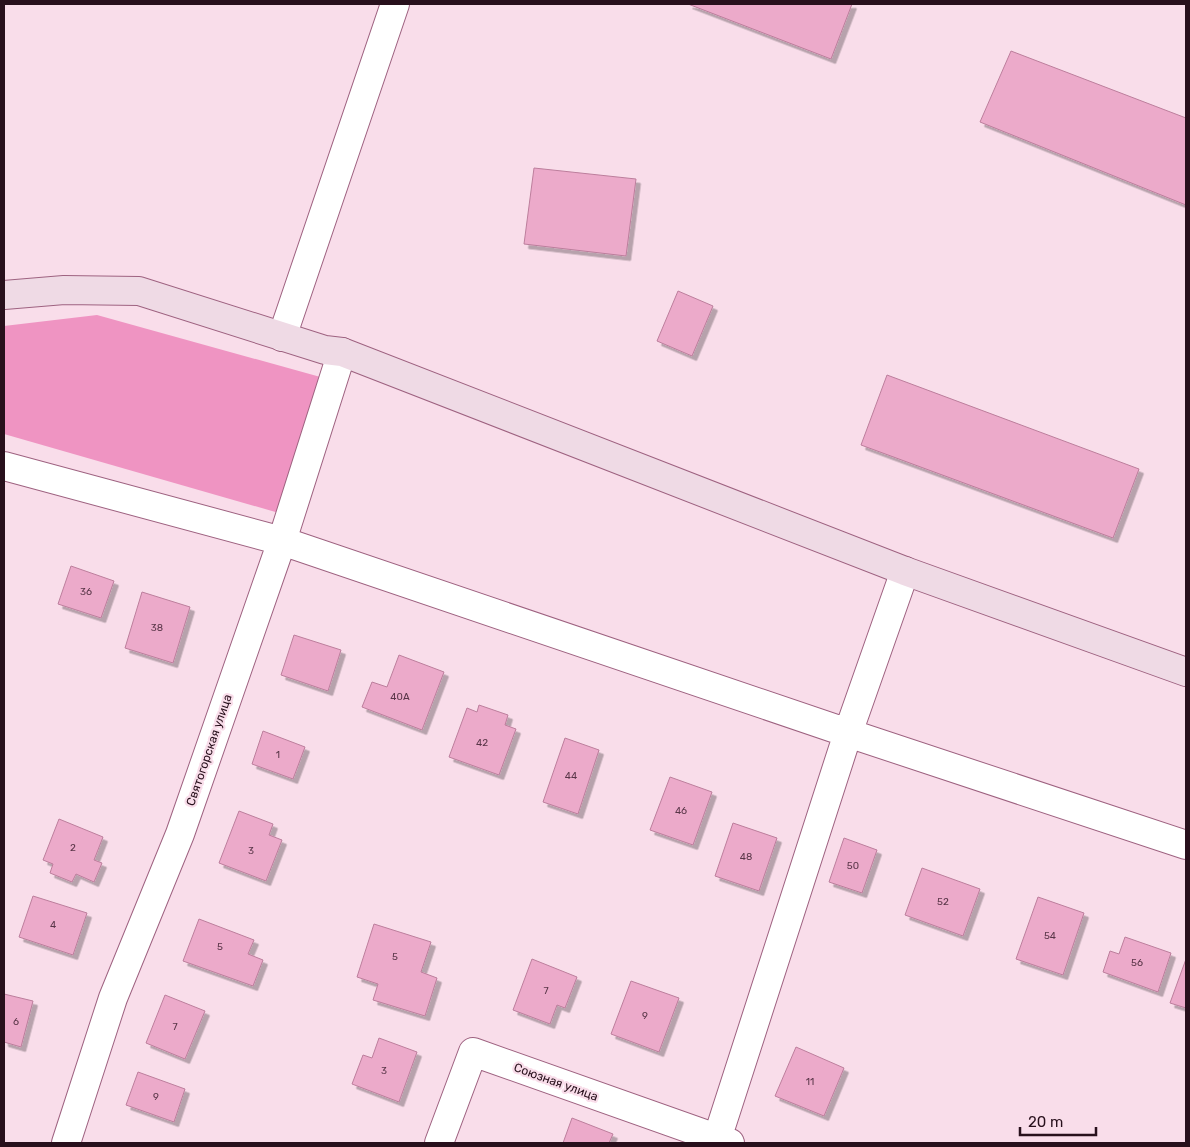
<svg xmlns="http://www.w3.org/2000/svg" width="1190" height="1147" viewBox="0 0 1190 1147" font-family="Rubik,sans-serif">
<defs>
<filter id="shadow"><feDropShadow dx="4.5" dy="4.5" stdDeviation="0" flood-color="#0004"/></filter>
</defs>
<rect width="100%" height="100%" fill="#f9ddea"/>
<path fill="#ef94c2" d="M97,315L324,378L279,513L4,434V326Z"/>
<path fill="#ecaaca" stroke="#bc7e9c" filter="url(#shadow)" d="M688,4H852L831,59Z
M1011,51L1186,118V205L980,122Z
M534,168L636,179L626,256L524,244Z
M678,291L713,306L692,356L657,341Z
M887,375L1139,469L1113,538L861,445Z
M71,566L114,581L101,618L58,604Z
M142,592L190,607L173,663L125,648Z
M294,635L341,650L328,691L281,675Z
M399,655L444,672L422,730L362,707L372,682L387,687Z
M479,705L508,715L505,725L516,729L499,775L449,757L467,708L477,712Z
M263,731L305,747L293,779L252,764Z
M565,738L599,750L578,814L543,802Z
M670,777L712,792L693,845L650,830Z
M239,811L273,824L269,835L282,840L266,881L219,863Z
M59,819L103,837L94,860L102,863L94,882L76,874L72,882L50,873L53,864L43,860Z
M733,823L777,838L759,891L715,876Z
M844,838L877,850L862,893L829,882Z
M922,868L980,889L963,936L905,915Z
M33,896L87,913L73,955L19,937Z
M1038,897L1084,913L1063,975L1016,959Z
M199,919L254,940L248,954L263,960L253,986L183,961Z
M374,924L431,942L421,972L437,978L425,1016L373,1000L378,984L357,977Z
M1125,937L1171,953L1158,992L1103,972L1110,951L1119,954Z
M532,959L577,977L565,1008L557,1005L550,1024L513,1010Z
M1186,959V1008L1170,1003Z
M631,981L679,998L659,1052L611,1034Z
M4,994L33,1001L21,1047L4,1042Z
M165,995L205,1011L185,1059L146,1043Z
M379,1038L417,1052L399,1102L352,1084L363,1055L372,1058Z
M796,1047L844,1068L824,1116L775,1096Z
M138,1072L185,1089L174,1122L126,1105Z
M572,1118L613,1134L609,1143H563Z"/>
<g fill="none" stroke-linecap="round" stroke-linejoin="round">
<defs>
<path id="minor" d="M282,337L395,4
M4,466L282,541L848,733L1186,845
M717,1139L848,733L905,571
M66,1143L113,998L180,834L282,541L342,352
M439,1143L473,1052L730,1143"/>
<path id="secondary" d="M4,295L64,290L139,291L325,350L342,352L905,571L1186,672"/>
</defs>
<use href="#minor" stroke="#9e6280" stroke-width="30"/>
<use href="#secondary" stroke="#9e6280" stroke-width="30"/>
<use href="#minor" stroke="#fff" stroke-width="28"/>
<use href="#secondary" stroke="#efdae5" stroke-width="28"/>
</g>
<g text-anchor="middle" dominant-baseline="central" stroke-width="4.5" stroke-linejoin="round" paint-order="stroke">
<g font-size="10" fill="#593648">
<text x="86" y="592">36</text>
<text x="157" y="628">38</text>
<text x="400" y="697">40А</text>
<text x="482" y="743">42</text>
<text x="278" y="755">1</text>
<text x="571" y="776">44</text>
<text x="681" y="811">46</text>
<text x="73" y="848">2</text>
<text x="251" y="851">3</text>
<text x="746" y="857">48</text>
<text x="853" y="866">50</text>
<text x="943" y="902">52</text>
<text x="53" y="925">4</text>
<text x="1050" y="936">54</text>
<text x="220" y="947">5</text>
<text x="395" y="957">5</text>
<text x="1137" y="963">56</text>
<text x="546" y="991">7</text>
<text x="645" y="1016">9</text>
<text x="16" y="1022">6</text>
<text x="175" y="1027">7</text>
<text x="384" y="1071">3</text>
<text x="810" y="1082">11</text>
<text x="156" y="1097">9</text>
</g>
<g font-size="12" fill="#28101c" stroke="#f9ddea">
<text transform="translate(209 750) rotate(-71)">Святогорская улица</text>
<text transform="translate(556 1082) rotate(20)">Союзная улица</text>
</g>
</g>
<rect width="1190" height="1147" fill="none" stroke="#28101c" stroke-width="10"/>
<path d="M1020 1127v8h76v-8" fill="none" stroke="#28101c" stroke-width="2.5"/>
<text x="1028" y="1127" font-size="15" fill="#28101c" stroke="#f9ddea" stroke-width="4" paint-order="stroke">20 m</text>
</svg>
